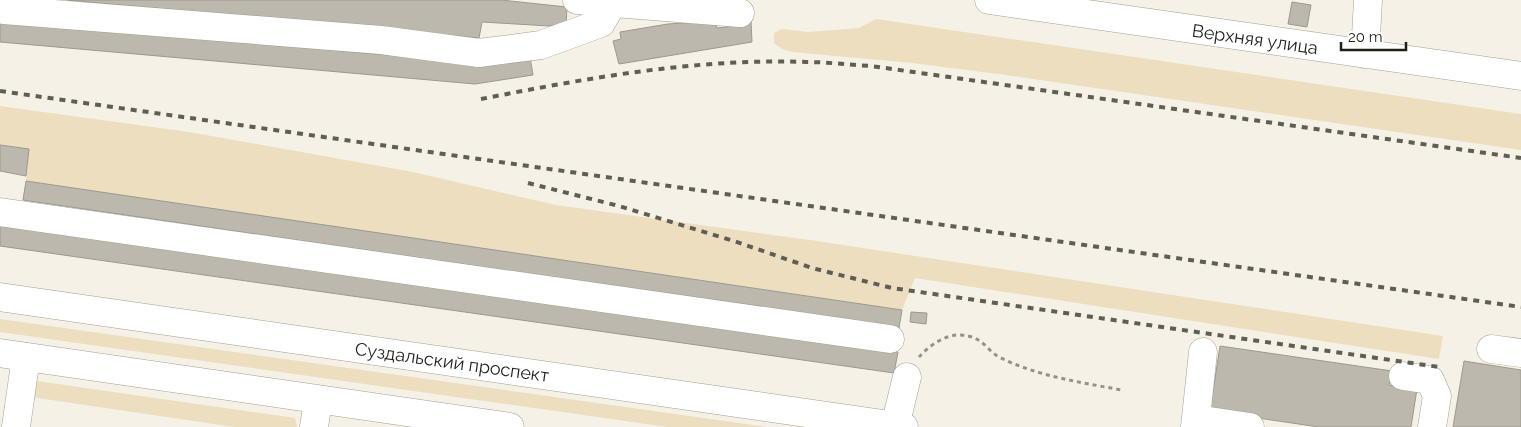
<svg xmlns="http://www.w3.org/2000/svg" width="1521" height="427" viewBox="0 0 1521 427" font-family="Raleway,sans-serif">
<rect width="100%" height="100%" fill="#f6f1e6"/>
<path fill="#eddec0" d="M876,19L1521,114V150L1006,75L912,63L792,52L782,49L774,43V33L782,29L808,32L859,28Z
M0,106L189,132L413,172L556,205L810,240L1443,336L1439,359L915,278L902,310L26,181L29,149L0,145Z
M0,319L768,427H667L0,332Z
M37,381L295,418L297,427H234L31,397Z"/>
<path fill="#bdb8ad" stroke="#9d988e" d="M67,0H501L567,7L566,27L482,22L479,38Z
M1292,2L1311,5L1307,27L1288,24Z
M0,20L476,63L530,57L533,75L475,84L0,42Z
M715,21L717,28L735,26L751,21L752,42L619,64L613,41L621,39L620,32L668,24Z
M0,145L29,149L26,176L0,171Z
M26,181L902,310L899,328L23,200Z
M0,223L898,352L894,373L0,246Z
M911,312L927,313L926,324L910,322Z
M1220,346L1392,371L1389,385L1417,389L1411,427H1319L1210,411Z
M1464,361L1521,370V427H1453Z"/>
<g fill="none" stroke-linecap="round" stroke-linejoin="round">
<defs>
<path id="minor" d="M577,0L740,13
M989,0L1521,76
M4,10L381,40L479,53L541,45L601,23L612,4
M1365,54L1368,0
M0,212L890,339
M1491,349L1521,353
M1403,376L1430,380L1437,396L1432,427
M1196,419L1250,427
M895,426L907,377
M16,427L26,357
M314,427L318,400
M1195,427L1203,352"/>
<path id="major" d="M0,297L904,427
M0,353L510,427"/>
</defs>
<use href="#minor" stroke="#a49f94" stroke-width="29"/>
<use href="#major" stroke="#a49f94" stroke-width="29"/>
<path stroke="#949189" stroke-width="3" stroke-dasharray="4 4" stroke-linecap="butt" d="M919,357C929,346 945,334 961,335C984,337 984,348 999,357C1005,360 1011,363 1017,365C1050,378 1085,383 1121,390"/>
<use href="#minor" stroke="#fff" stroke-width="28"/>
<use href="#major" stroke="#fff" stroke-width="28"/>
<path stroke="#605d57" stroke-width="4" stroke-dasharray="6 6" stroke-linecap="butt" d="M0,91L1521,307
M481,99C588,78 697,58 806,62C828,62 849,65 871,66L1521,158
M528,183L619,206L734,241L812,268L892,288L1439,367"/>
</g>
<g text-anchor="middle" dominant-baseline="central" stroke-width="4.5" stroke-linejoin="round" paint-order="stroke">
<g font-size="18" fill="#211f1b" stroke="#fff">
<text transform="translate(1255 39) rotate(8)">Верхняя улица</text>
<text transform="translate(452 362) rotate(8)">Суздальский проспект</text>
</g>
</g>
<path d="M1341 42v8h65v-8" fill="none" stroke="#211f1b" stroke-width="2.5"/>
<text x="1348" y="42" font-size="15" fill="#211f1b" stroke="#ffffff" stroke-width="4" paint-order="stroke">20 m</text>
</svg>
